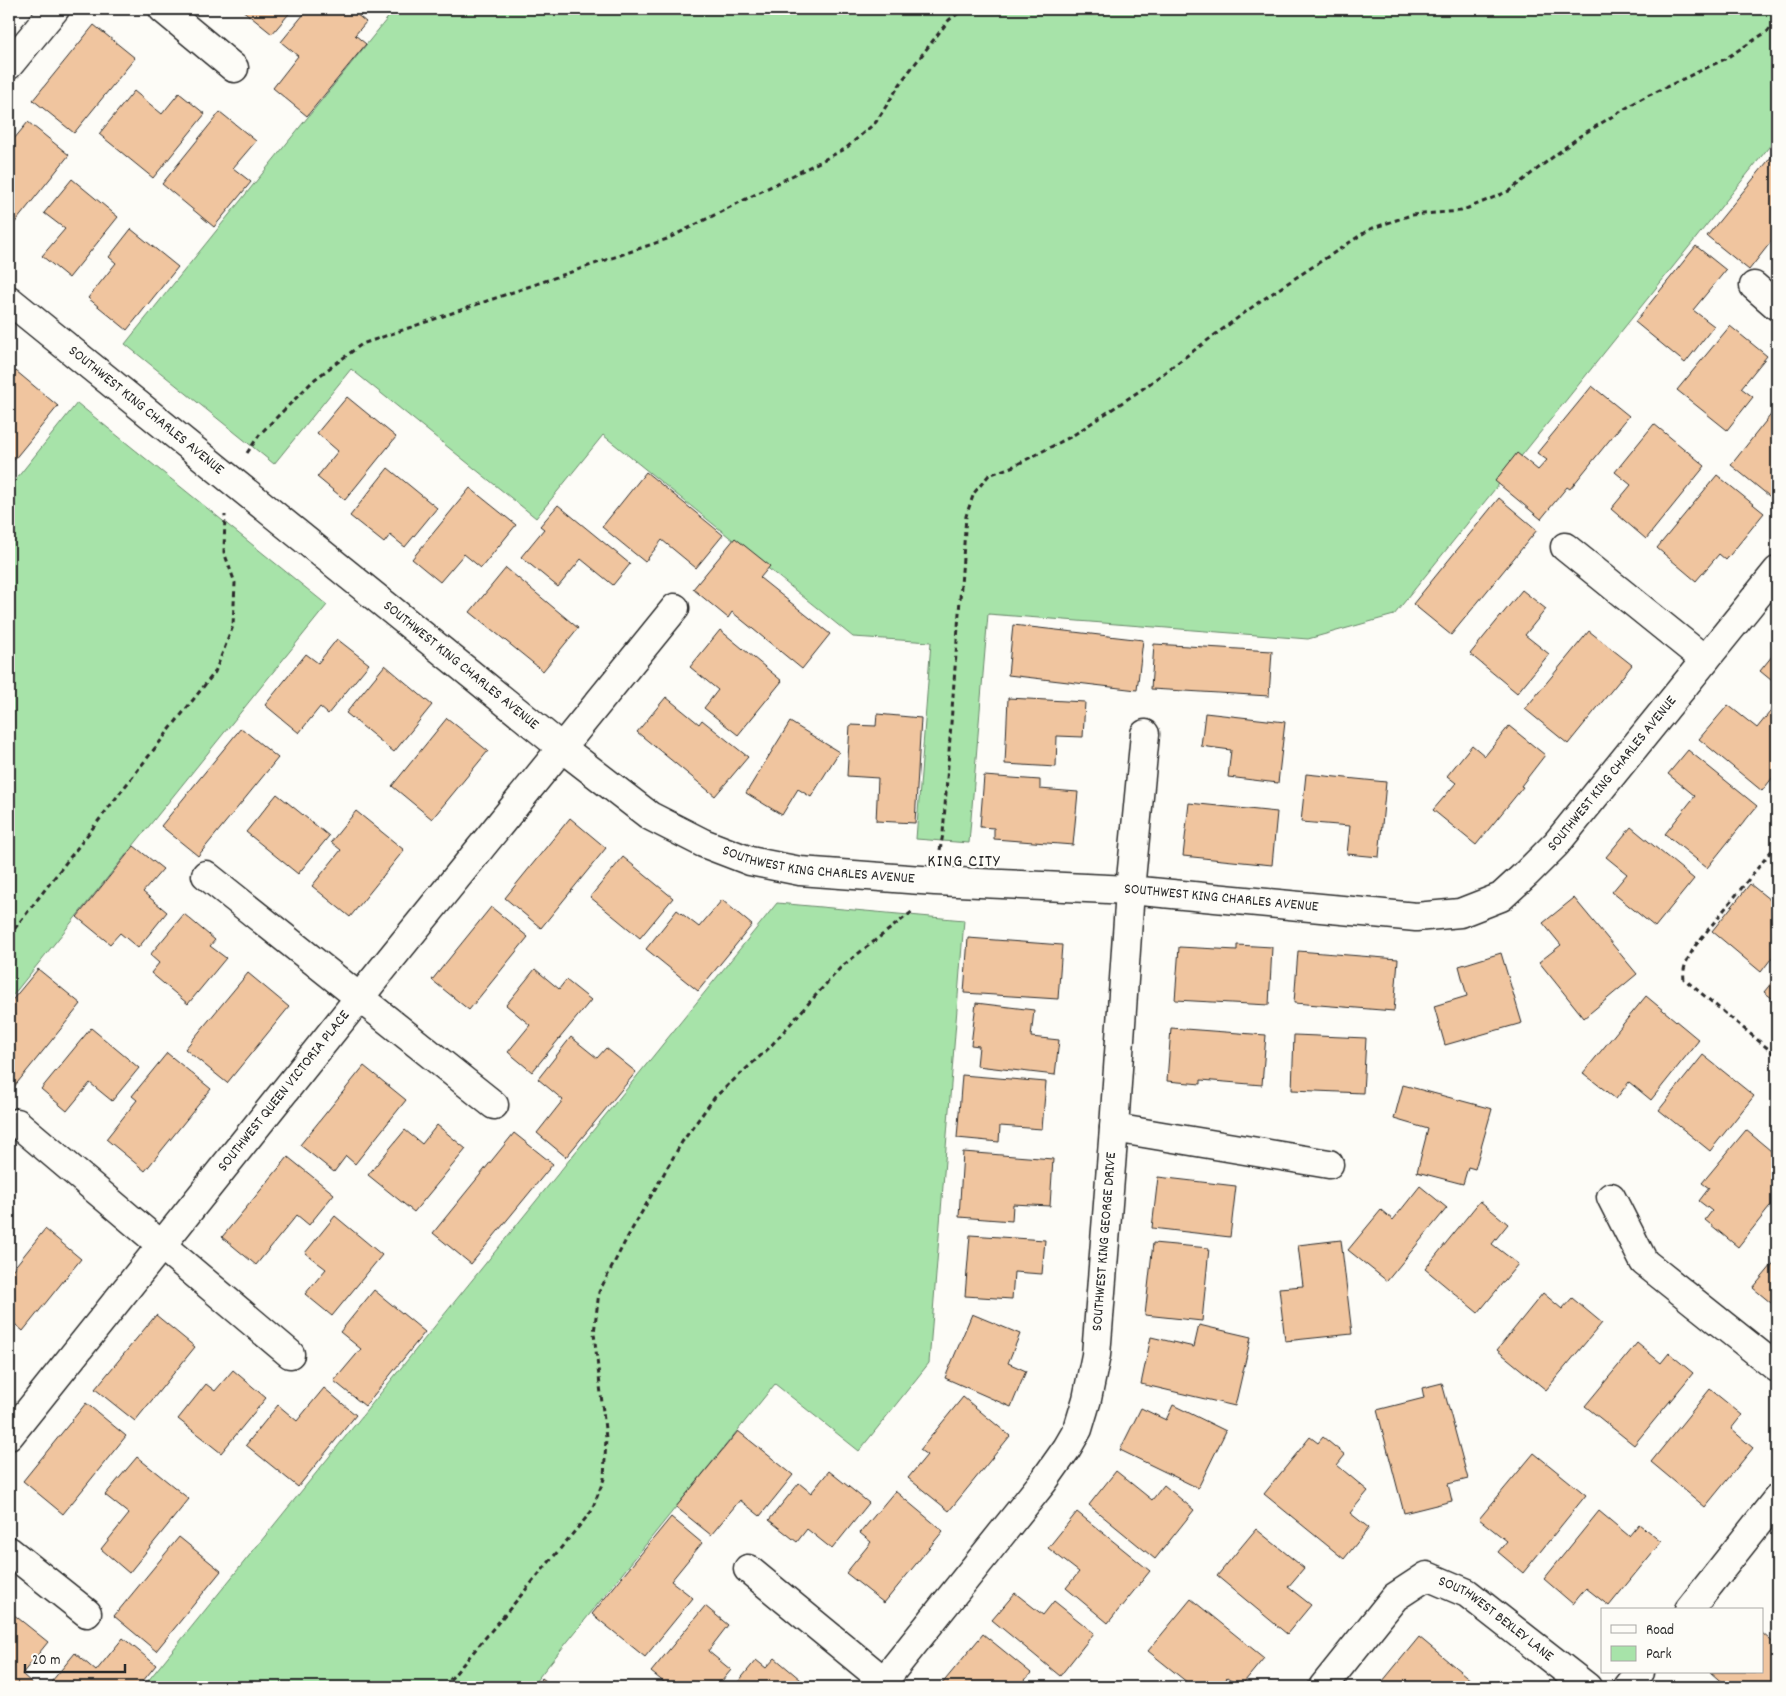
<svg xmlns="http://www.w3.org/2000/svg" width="1786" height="1696" viewBox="0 0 1786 1696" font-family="Dekko,sans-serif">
<rect width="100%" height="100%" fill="#fdfcf7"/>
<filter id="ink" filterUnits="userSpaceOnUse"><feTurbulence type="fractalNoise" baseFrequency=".02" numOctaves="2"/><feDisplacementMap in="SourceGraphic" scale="10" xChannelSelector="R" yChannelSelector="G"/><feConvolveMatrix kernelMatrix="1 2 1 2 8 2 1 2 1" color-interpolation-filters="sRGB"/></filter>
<g filter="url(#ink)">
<path fill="#a7e3a9" stroke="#69876a" d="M395,9H1777V137L1394,615L1308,639L988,614L969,843L916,839L931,642L853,637L603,435L536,518L351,369L274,464L125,344Z
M77,403L327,605L9,1000V488Z
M777,903L964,920L929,1363L859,1451L775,1384L531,1687H143Z"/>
<path fill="#f0c59f" stroke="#2b2b2b" d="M241,9H293L272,34Z
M308,9H322L328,13L331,9H350L366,22L355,35L366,44L307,116L273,88L298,56L281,42Z
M94,25L135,58L74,133L33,100Z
M134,91L162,114L179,93L205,114L153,178L99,134Z
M220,112L256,141L233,168L251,182L214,227L162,184Z
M28,122L69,155L9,230V145Z
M1776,151L1777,152V234L1749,270L1707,236Z
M72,179L118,217L69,278L42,256L65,229L44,213Z
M131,229L178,267L127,330L88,298L116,263L109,257Z
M1696,246L1726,270L1693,310L1714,326L1685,363L1635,322Z
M1730,326L1767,356L1741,388L1753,397L1727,430L1677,390Z
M16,371L58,406L9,466V380Z
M1592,386L1629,416L1570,489L1567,487L1541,519L1495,481L1517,453L1538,470L1547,460L1537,453Z
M347,397L396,437L345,500L317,477L338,451L317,433Z
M1777,407V495L1774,500L1731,465Z
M1654,424L1705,466L1646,539L1611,509L1631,485L1615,472Z
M388,468L437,508L405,547L390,535L384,543L350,516Z
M646,472L723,535L696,568L662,540L645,562L602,527Z
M1717,475L1764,513L1726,560L1719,554L1696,581L1657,548Z
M470,488L516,525L481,568L464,554L440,582L412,559Z
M1499,498L1537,530L1451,635L1413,604Z
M558,505L630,564L613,585L581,559L558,587L521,557L544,529L540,526Z
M735,538L770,566L760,578L830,634L802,669L732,612L728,618L693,589Z
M506,568L578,628L543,671L470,612Z
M1522,590L1546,609L1525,635L1549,654L1517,693L1470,654Z
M1013,625L1143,640L1137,690L1008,675Z
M720,630L782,681L738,735L704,708L718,690L690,667Z
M1589,631L1632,665L1568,744L1525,709Z
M337,639L369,664L328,714L320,707L299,733L265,705L306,654L318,663Z
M1154,644L1272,651L1269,696L1151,689Z
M1777,650V685L1760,671Z
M385,665L432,705L394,752L346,713Z
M666,697L699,724L702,720L748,757L715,796L637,732Z
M1008,698L1085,702L1083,737L1057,736L1056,767L1005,764Z
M1728,705L1757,728L1774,707L1777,710V772L1762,791L1699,739Z
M1205,713L1285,722L1278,783L1228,777L1231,750L1201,746Z
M877,714L921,718L915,823L876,821L878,778L847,776L850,725L876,726Z
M447,718L488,751L432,819L392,786Z
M790,722L839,752L811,797L798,789L782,815L746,793Z
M1509,726L1545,755L1521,786L1523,787L1476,845L1433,810L1456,783L1447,776L1472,745L1485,756Z
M241,728L278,758L198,856L161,826Z
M1688,750L1757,806L1707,868L1665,834L1695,796L1668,774Z
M1306,774L1386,782L1379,857L1347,854L1350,826L1301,822Z
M984,776L1040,780V789L1078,792L1073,845L994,839V828L980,827Z
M277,794L329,836L298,874L246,832Z
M1189,803L1277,812L1272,865L1183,856Z
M356,811L404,850L350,917L312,886L341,850L331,842Z
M570,818L606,848L541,928L505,898Z
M1631,827L1694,879L1655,927L1612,892L1627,874L1606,857Z
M134,846L163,869L143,892L167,912L138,948L120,933L110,944L77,917Z
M623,857L673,898L640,938L590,897Z
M1750,884L1770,900L1776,891L1777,892V951L1761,972L1712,931Z
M1574,898L1637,974L1584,1018L1539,962L1561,945L1543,923Z
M722,900L752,925L698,991L646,949L677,910L699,927Z
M491,907L528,937L469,1010L432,980Z
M184,914L215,940L210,946L226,958L188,1004L151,973L159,963L150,955Z
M968,938L1062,945L1058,999L964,993Z
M1237,945L1272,947L1269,1005L1175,1000L1179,947L1237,950Z
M1298,951L1398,959L1394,1011L1294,1003Z
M1501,953L1522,1023L1445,1045L1434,1006L1467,996L1459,966Z
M38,969L81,1004L9,1093V1004Z
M535,969L559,989L566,980L591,1000L532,1072L508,1052L530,1025L506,1005Z
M248,973L289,1007L227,1083L185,1049Z
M1777,976V1002L1764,992Z
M1646,996L1699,1040L1651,1100L1629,1082L1616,1099L1583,1073Z
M976,1003L1034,1010L1031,1037L1059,1040L1055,1075L977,1066L979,1046L971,1045Z
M91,1028L139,1068L112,1101L90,1083L67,1111L41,1089Z
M1171,1028L1266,1035L1262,1085L1201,1080V1084L1167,1081Z
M1294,1035L1366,1038L1363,1093L1292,1090Z
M571,1037L597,1058L606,1048L636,1072L566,1157L537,1133L563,1100L538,1079Z
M167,1053L211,1089L145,1171L106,1139L137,1100L132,1096Z
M1703,1055L1754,1096L1710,1151L1659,1110Z
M364,1066L406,1100L355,1164L346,1156L334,1172L300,1145Z
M962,1075L1046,1082L1042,1129L1000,1126L999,1142L957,1138Z
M1403,1085L1492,1109L1475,1169L1468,1167L1463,1184L1417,1172L1428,1129L1394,1119Z
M437,1125L466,1149L414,1212L368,1175L405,1130L422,1144Z
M1746,1130L1777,1156V1198L1738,1247L1705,1220L1712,1211L1699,1201L1709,1188L1702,1183Z
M514,1133L553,1164L471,1264L433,1233Z
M963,1152L1053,1159L1050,1206L1013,1204L1012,1221L959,1217Z
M288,1157L334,1194L309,1225L297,1215L256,1265L222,1237Z
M1158,1177L1236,1186L1230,1237L1152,1228Z
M1420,1186L1447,1208L1387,1281L1348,1250L1381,1210L1393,1220Z
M1480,1201L1508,1224L1492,1244L1518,1264L1478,1313L1425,1269Z
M335,1216L382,1255L332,1316L305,1294L326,1269L305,1253Z
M45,1229L81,1259L23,1331L9,1319V1274Z
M970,1235L1045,1240L1042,1274L1014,1272L1012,1299L965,1296Z
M1341,1240L1352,1334L1285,1341L1279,1288L1303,1286L1298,1245Z
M1153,1243L1209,1248L1202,1321L1145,1315Z
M1777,1259V1308L1753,1288Z
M374,1290L425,1332L365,1406L334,1381L361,1349L340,1332Z
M1543,1293L1562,1309L1572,1298L1602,1323L1546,1390L1497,1350Z
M972,1314L1020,1334L1008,1363L1026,1371L1011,1407L945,1378Z
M156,1315L195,1347L135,1421L95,1389Z
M1199,1325L1251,1337L1235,1406L1141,1384L1151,1337L1194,1347Z
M1637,1343L1661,1363L1669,1353L1693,1373L1634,1445L1585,1406Z
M233,1370L266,1398L221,1453L178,1419L206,1384L215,1391Z
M1442,1383L1468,1479L1448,1484L1452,1501L1404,1513L1377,1410L1424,1398L1422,1388Z
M324,1388L356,1415L298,1487L246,1445L278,1405L297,1421Z
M1710,1389L1742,1415L1731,1429L1753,1448L1705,1507L1651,1462Z
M963,1397L1010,1436L949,1511L908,1478L927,1455L920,1450Z
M86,1403L126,1436L63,1514L23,1481Z
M1173,1405L1226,1431L1198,1488L1120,1450L1141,1408L1166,1420Z
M738,1431L793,1475L760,1516L740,1500L711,1535L676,1507Z
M1310,1437L1318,1443L1323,1437L1345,1455L1337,1465L1368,1491L1350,1513L1369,1528L1344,1559L1264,1494Z
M1534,1453L1586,1495L1523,1573L1498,1552L1507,1541L1479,1519Z
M137,1457L189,1499L129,1573L101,1549L129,1514L105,1495Z
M829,1471L869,1503L832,1549L807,1529L797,1542L769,1520L799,1483L811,1493Z
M1116,1471L1152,1500L1164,1485L1194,1510L1155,1559L1089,1505Z
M895,1491L943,1531L884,1603L846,1573L871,1542L860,1533Z
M1599,1511L1629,1536L1639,1524L1661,1542L1609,1606L1586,1588L1573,1604L1544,1579Z
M1077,1512L1150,1571L1108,1623L1066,1588L1079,1572L1048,1548Z
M671,1517L702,1543L671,1581L693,1598L645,1657L592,1614Z
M1256,1529L1304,1568L1288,1587L1311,1605L1287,1634L1217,1576Z
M179,1537L221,1571L156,1651L114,1616Z
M1015,1593L1043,1615L1054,1601L1094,1633L1060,1676L992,1620Z
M1191,1599L1264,1658L1240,1687L1227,1678L1219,1687H1193L1148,1651Z
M705,1606L728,1625L708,1651L731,1670L717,1687H670L651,1672Z
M13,1614L48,1642L22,1674L33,1684L30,1687H9V1620Z
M1762,1633L1777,1646V1682L1773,1687H1726L1727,1686L1711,1672H1762Z
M983,1634L1031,1673L1019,1687H944L941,1685Z
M1419,1637L1472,1681L1467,1687H1378Z
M123,1638L156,1665L138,1687H47L75,1653L96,1671Z
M775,1658L807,1685L806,1687H734L756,1660L766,1668Z
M542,1678L554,1687H534Z"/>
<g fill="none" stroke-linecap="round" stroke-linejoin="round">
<defs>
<g id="minor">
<path d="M163,9L234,68"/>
<path d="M9,65L55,9"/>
<path d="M1754,286L1777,306"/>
<path id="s1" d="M9,300L562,748L650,816L703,843L750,861L800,871L935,881L1130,890L1416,917L1460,913L1501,897L1526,874L1556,844L1777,571"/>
<path d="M1565,547L1705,660"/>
<path d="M206,875L494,1105"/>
<path d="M17,1123L290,1354"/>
<path d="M1114,1128L1329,1164"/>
<path d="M1611,1197L1644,1262L1777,1368"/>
<path id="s2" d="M9,1436L359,998L675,608"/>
<path d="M9,1551L87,1613"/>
<path d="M748,1569L884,1681"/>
<path d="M1689,1610L1777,1499"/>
<path id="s3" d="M879,1687L1043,1482L1067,1448L1078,1429L1087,1399L1096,1355L1114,1128L1130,890L1145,734"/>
<path id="s4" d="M1323,1687L1395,1597L1427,1576L1467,1593L1587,1687"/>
<path d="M1628,1687L1640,1672"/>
</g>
</defs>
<use href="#minor" stroke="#2b2b2b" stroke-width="31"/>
<path stroke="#2b2b2b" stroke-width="3" stroke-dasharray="5 4" stroke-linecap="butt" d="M247,453L260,434L315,379L362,344L667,239L845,149L876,122L904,78L949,20L964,9
M1777,844L1695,946C1689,957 1682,966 1684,979L1777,1056
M940,850L943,834L966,516L974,493L989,475L1014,466L1072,436L1141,390L1259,302L1370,229L1411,215L1461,211L1509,191L1580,136L1641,99L1725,59L1768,31L1777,19
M9,936L137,771L215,672L233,626L235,583L224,552L225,515
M444,1687L591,1512L604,1479L606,1438L594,1333L599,1292L627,1238L682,1142L715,1097L768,1049L841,967L913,911"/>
<use href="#minor" stroke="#fdfcf7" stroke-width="28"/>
</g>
</g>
<g text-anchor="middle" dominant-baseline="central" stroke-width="4.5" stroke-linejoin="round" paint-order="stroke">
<g font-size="15" fill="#2b2b2b" stroke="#fdfcf7">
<text stroke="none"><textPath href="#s1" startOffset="176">SOUTHWEST KING CHARLES AVENUE</textPath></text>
<text stroke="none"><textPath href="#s1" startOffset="581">SOUTHWEST KING CHARLES AVENUE</textPath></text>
<text stroke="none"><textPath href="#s1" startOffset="1856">SOUTHWEST KING CHARLES AVENUE</textPath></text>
<text stroke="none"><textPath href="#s1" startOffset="1001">SOUTHWEST KING CHARLES AVENUE</textPath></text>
<text stroke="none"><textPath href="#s1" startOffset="1406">SOUTHWEST KING CHARLES AVENUE</textPath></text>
<text stroke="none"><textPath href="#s2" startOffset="441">SOUTHWEST QUEEN VICTORIA PLACE</textPath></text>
<text stroke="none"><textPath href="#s3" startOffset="516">SOUTHWEST KING GEORGE DRIVE</textPath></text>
<text stroke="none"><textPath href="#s4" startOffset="235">SOUTHWEST BEXLEY LANE</textPath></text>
</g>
<g font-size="18" letter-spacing="1" fill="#2b2b2b" stroke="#fdfcf7">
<text x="964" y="862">KING CITY</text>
</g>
</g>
<rect width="1786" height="1696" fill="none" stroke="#fdfcf7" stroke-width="30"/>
<rect x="15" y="15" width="1756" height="1666" fill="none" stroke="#2b2b2b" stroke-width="2" filter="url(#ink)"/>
<rect x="1601" y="1608" width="162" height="65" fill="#fdfcf7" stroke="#a9a8a5"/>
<rect x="1611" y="1625" width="25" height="8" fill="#fdfcf7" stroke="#a9a8a5"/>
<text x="1646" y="1634" font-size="15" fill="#2b2b2b">Road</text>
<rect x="1611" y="1646" width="25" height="15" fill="#a7e3a9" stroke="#a9a8a5"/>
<text x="1646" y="1658" font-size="15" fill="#2b2b2b">Park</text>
<path d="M25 1664v8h100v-8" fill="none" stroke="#2b2b2b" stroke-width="2.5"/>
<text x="32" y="1664" font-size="15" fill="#2b2b2b" stroke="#fdfcf7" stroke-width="4" paint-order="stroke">20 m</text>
</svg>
